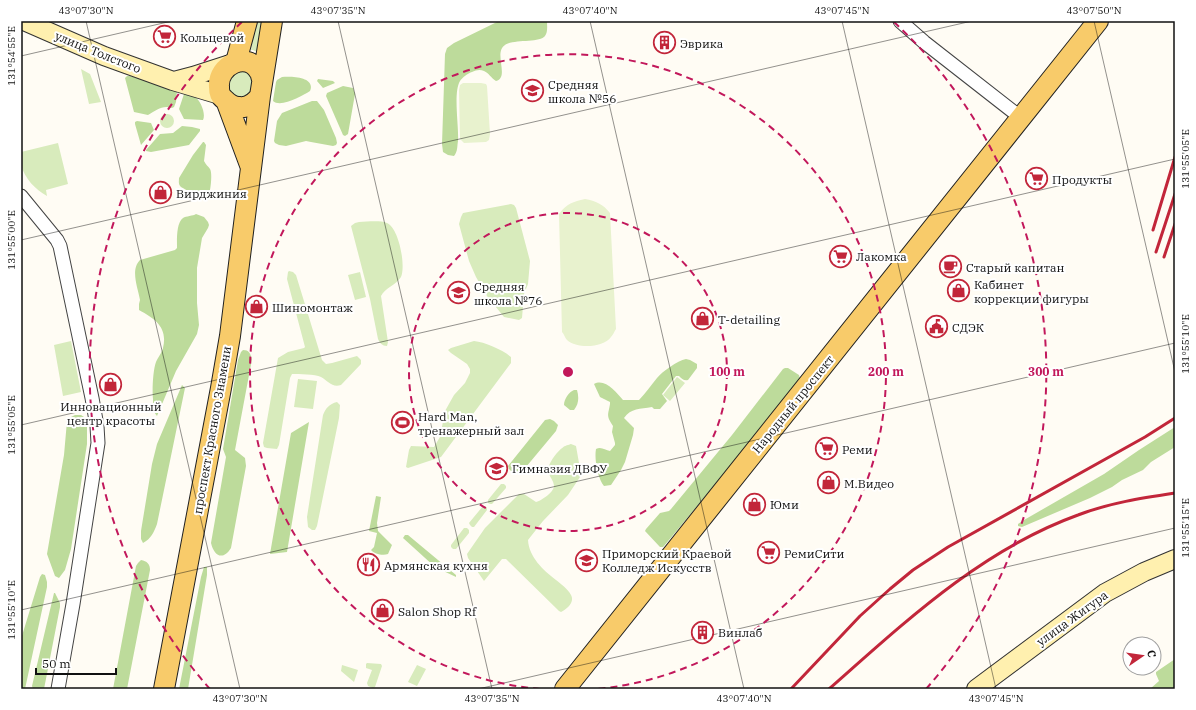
<svg xmlns="http://www.w3.org/2000/svg" width="1196" height="710" viewBox="0 0 1196 710" font-family="'IBM Plex Serif',serif">
<rect width="100%" height="100%" fill="#fffcf4"/>
<path fill="#d8ebbc" d="M256,21H264L259,53L253,50H251Z
M81,69L90,74L101,102L89,104Z
M241,70L251,74L255,87L246,98L230,96L226,79Z
M160 121a7 7 0 1 1 14 0a7 7 0 1 1-14 0Z
M58,143L68,184L46,190L47,196C35,189 25,179 21,165C20,161 21,156 21,152Z
M511,204L514,205L516,208L530,261L528,284L524,294L522,318L519,320L504,317L487,296L476,277L469,261L459,224L461,217L463,213Z
M359,222C367,222 379,220 387,223C399,228 406,266 401,277C396,285 385,288 381,296L388,342L387,346C382,346 380,343 378,339L370,299L351,226L355,223Z
M289,271L293,272L296,275L322,360L326,364L332,363L357,356L361,360V364L341,385C332,388 328,381 321,377C315,374 299,374 292,374L290,378L279,445L277,449L267,448L264,447L263,443L278,358L288,352L304,348L305,347L287,279L288,272Z
M360,272L366,297L355,300L348,275Z
M71,341L81,392L63,396L54,345Z
M474,341C485,342 503,350 511,357V363L441,457L408,468L406,467L409,450L411,446L434,447L440,437L445,411L454,395L465,383L470,373V369L467,364L451,353L448,350L451,348Z
M677,377L685,383L670,401L663,395Z
M298,379L317,381L313,409L294,407Z
M337,402L340,405L339,418L317,526L315,530H312L308,527L307,517L323,415C326,408 329,404 337,402Z
M571,444L576,446L579,463L580,477L568,495L543,521L528,540C529,557 543,570 556,580C561,584 568,589 571,595C575,602 567,609 561,612L559,611L506,559H502L484,581L468,558L467,554L485,528L519,494H524L536,502C541,501 554,492 554,486C554,481 549,476 548,471C548,463 558,450 565,446C565,446 571,444 571,444Z
M501,484H504L506,486V488L492,504H490L488,503V500Z
M483,506H485L487,508V510L474,527H472L470,525L469,523Z
M464,528H467L469,530V533L456,549H453L451,547V545Z
M367,663L381,664L382,666L375,687L373,688L368,686L367,683L372,670L366,668V664Z
M342,665L358,670L354,682L341,671Z
M417,665L426,669L417,686L408,682Z"/>
<path fill="#bddb9b" d="M499,21H547C547,26 548,32 545,36C540,43 513,39 505,45C493,53 510,77 496,81C491,78 489,73 484,71C480,69 476,70 472,72C468,73 462,78 460,81C453,93 459,126 458,141C457,146 458,151 454,156L448,155L443,152L442,144L445,54L447,48L454,43Z
M127,76H130L173,88L177,91L176,102L174,107L172,108C162,105 157,110 148,115L134,112L125,78Z
M282,77C292,76 316,77 310,91C302,96 281,108 273,101L276,82L277,80Z
M318,79L333,81L335,83L323,88L317,81Z
M343,86L353,88L355,94L348,134L345,136L343,135L326,96L327,93Z
M186,93C189,94 193,95 195,97C201,101 206,114 203,120L184,119L179,109L184,94Z
M312,101H317L324,110L336,138L337,143L336,145L333,146L311,142L306,141L286,146L279,145L275,143L274,141L277,121L282,113Z
M137,121L151,123L154,130L141,145L135,124V122Z
M182,126L192,127L200,129V131L189,145L151,152L146,151V150L160,134L173,133Z
M203,142H204L206,145L204,161C206,165 208,166 210,169C213,173 210,197 207,200H204L181,187C178,184 179,182 179,178L193,155Z
M196,214L204,217L208,222L209,225L208,228L202,238L197,268V303L199,325L197,334L176,371L157,416C153,412 153,405 153,399C152,390 153,370 156,362C158,357 162,353 163,348C168,327 155,319 139,310V304L140,300C138,288 130,270 140,260L175,250L177,248C177,241 176,223 183,218C186,216 193,216 196,214Z
M243,350C249,350 250,353 252,359L235,450L245,458L246,466L231,548C223,561 214,556 211,543L226,457L223,449L238,360L241,352Z
M686,359L690,360L697,364V368L688,380C684,381 682,379 679,376H676L662,394L667,401L660,409H654L652,407C640,409 631,408 624,418L634,428L633,435L625,462L621,470L611,485L604,486C598,479 594,459 596,449C601,446 605,450 610,451L615,445V443L612,432L613,426C606,415 608,416 610,404V402L600,397L594,384C605,378 616,392 623,400H639C646,393 651,385 657,378C663,371 677,361 686,359Z
M785,368H788L799,375L800,379L760,430L664,546L663,547H660L645,531L646,529L660,513L669,511L671,509L732,435L783,369Z
M182,385L185,388L157,524C154,532 151,539 143,543L141,539V531L152,464L157,444Z
M574,390H577C579,397 579,404 574,410H570L564,405C564,399 569,392 574,390Z
M75,415H81L84,417L87,427V444L71,549L65,570L59,578L55,576L47,554L64,455L67,421L71,417Z
M550,419L554,421L558,425L556,431L521,473C515,475 513,473 509,469L508,466L545,420Z
M309,422L287,552L270,554L291,433Z
M1175,427V447L1151,462L1143,470L1122,480L1112,487L1090,498L1022,527L1018,526V524L1024,520L1104,474L1139,450Z
M376,496L381,497L377,523L378,531L392,545L388,554C383,556 374,554 371,550L374,547L377,533L369,531Z
M405,535H408L456,575V577L435,567L403,538Z
M141,560C147,561 150,564 150,570L127,689H113L136,566L138,563Z
M204,567H207V575L188,689H179L201,577Z
M42,574L45,575L47,582V587L25,689H21V639L40,577Z
M54,593H55L60,603V607L44,689H33L32,686Z
M1175,659V689H1150L1159,681L1156,674V672Z"/>
<path fill="#e8f2ce" d="M463,83H481L486,84L487,86L490,134L489,140L486,142L464,143L460,139L459,90L460,85Z
M585,199C596,201 603,204 610,213L616,329C614,332 613,335 611,337C603,348 577,349 567,340C565,338 564,334 562,332L559,214C567,203 573,202 585,199Z"/>
<g fill="none" stroke-linecap="round" stroke-linejoin="round">
<defs>
<path id="minor" d="M900,21L924,42L1020,117
M21,196L57,240L60,246L92,398L97,426L98,443L73,604L58,689"/>
<path id="secondary" d="M24,21L104,56L173,81L220,95
M174,81L193,76L230,64
M976,689L1105,593L1144,572L1175,559"/>
<path id="primary" d="M236,62L247,21
M260,96C255,103 247,108 239,107C233,107 229,104 225,100C220,96 219,93 219,87C217,65 247,51 259,71C261,73 261,77 262,79
M227,103L250,165
M164,689L221,388L230,336L260,96L272,21
M565,689L1098,21"/>
</defs>
<use href="#minor" stroke="#434343" stroke-width="15"/>
<use href="#secondary" stroke="#323232" stroke-width="20"/>
<use href="#primary" stroke="#212121" stroke-width="22"/>
<use href="#minor" stroke="#fff" stroke-width="13"/>
<use href="#secondary" stroke="#fff0af" stroke-width="18"/>
<use href="#primary" stroke="#f8cb6a" stroke-width="20"/>
<path stroke="#c2263a" stroke-width="3" d="M1153,230L1175,157
M1156,252L1175,194
M1164,257L1175,224
M791,689L860,616L890,589L913,570L948,547L1145,437L1175,418
M829,689C905,622 981,550 1078,515C1109,503 1142,498 1175,493"/>
</g>
<path fill="none" stroke="#101010" stroke-width="1" stroke-opacity="0.45" d="M86,21L240,689M338,21L492,689M590,21L744,689M842,21L996,689M1094,21L1175,372M21,56L172,21M21,240L972,21M21,425L1175,159M21,610L1175,343M478,689L1175,528"/>
<g fill="none" stroke="#c2185b" stroke-width="2" stroke-dasharray="7 5">
<circle cx="568" cy="372" r="159"/>
<path d="M540 689A318 318 0 1 1 596 689"/>
<path d="M210 689A478 478 0 0 1 242 22M894 22A478 478 0 0 1 926 689"/>
</g>
<defs>
<symbol id="supermarket-ring" viewBox="-11 -11 22 22"><circle r="9.5" fill="#fff" stroke="#c2263a" stroke-width="1.5"/><path d="M-6-5.5h2.5l.6 2H6L4.5 2H-2.5L-4.4-4H-6ZM-1.5 3.2a1.3 1.3 0 1 0 .1 0ZM3 3.2a1.3 1.3 0 1 0 .1 0Z" fill="#c2263a"/></symbol>
<symbol id="building-ring" viewBox="-11 -11 22 22"><circle r="9.5" fill="#fff" stroke="#c2263a" stroke-width="1.5"/><path d="M-4-6H4V6H1V3H-1V6H-4ZM-2.5-4.3h1.7v1.8h-1.7ZM.8-4.3h1.7v1.8H.8ZM-2.5-1h1.7V.8h-1.7ZM.8-1h1.7V.8H.8Z" fill="#c2263a"/></symbol>
<symbol id="school-ring" viewBox="-11 -11 22 22"><circle r="9.5" fill="#fff" stroke="#c2263a" stroke-width="1.5"/><path d="M0-5L7-2L0 1L-7-2ZM-4 1L0 2.5L4 1V4Q0 6-4 4Z" fill="#c2263a"/></symbol>
<symbol id="shop-ring" viewBox="-11 -11 22 22"><circle r="9.5" fill="#fff" stroke="#c2263a" stroke-width="1.5"/><path d="M-5-2.5h2.3a2.7 3.5 0 0 1 5.4 0H5L5.5 6h-11ZM-1.5-2.5h3a1.5 2.3 0 0 0-3 0Z" fill="#c2263a"/></symbol>
<symbol id="cafe-ring" viewBox="-11 -11 22 22"><circle r="9.5" fill="#fff" stroke="#c2263a" stroke-width="1.5"/><path d="M-5.5-4.5H6V0H3Q3 3.5 0 3.5H-2.5Q-5.5 3.5-5.5 0ZM3-3.2v2h1.7v-2ZM-6 4.5H4V6H-6Z" fill="#c2263a"/></symbol>
<symbol id="civic-ring" viewBox="-11 -11 22 22"><circle r="9.5" fill="#fff" stroke="#c2263a" stroke-width="1.5"/><path d="M-.6-6.5H3V-4.5H.6V-3L4-1V1h2V6H-6V1h2V-1L-.6-3ZM-1.2 2.5V6h2.4V2.5Z" fill="#c2263a"/></symbol>
<symbol id="stadium-ring" viewBox="-11 -11 22 22"><circle r="9.5" fill="#fff" stroke="#c2263a" stroke-width="1.5"/><path d="M0-5a6.5 5 0 1 0 0 10a6.5 5 0 1 0 0-10ZM-3.5-1.8h7v3.6h-7Z" fill="#c2263a"/></symbol>
<symbol id="university-ring" viewBox="-11 -11 22 22"><circle r="9.5" fill="#fff" stroke="#c2263a" stroke-width="1.5"/><path d="M0-5L7-2L0 1L-7-2ZM-4 1L0 2.5L4 1V4Q0 6-4 4Z" fill="#c2263a"/></symbol>
<symbol id="restaurant-ring" viewBox="-11 -11 22 22"><circle r="9.5" fill="#fff" stroke="#c2263a" stroke-width="1.5"/><path d="M-5-6h1v4h1v-4h1v4h1v-4h1v5L-1.5 .5V6h-2V.5L-5-1ZM5-6V6H3V1.5H1.5Q1.5-4 5-6Z" fill="#c2263a"/></symbol>
</defs>
<g fill-rule="evenodd">
<use href="#supermarket-ring" x="152" y="24" width="25" height="25"/>
<use href="#building-ring" x="652" y="30" width="25" height="25"/>
<use href="#school-ring" x="520" y="78" width="25" height="25"/>
<use href="#supermarket-ring" x="1024" y="166" width="25" height="25"/>
<use href="#shop-ring" x="148" y="180" width="25" height="25"/>
<use href="#supermarket-ring" x="828" y="244" width="25" height="25"/>
<use href="#cafe-ring" x="938" y="254" width="25" height="25"/>
<use href="#shop-ring" x="946" y="278" width="25" height="25"/>
<use href="#school-ring" x="446" y="280" width="25" height="25"/>
<use href="#shop-ring" x="244" y="294" width="25" height="25"/>
<use href="#shop-ring" x="690" y="306" width="25" height="25"/>
<use href="#civic-ring" x="924" y="314" width="25" height="25"/>
<use href="#shop-ring" x="98" y="372" width="25" height="25"/>
<use href="#stadium-ring" x="390" y="410" width="25" height="25"/>
<use href="#supermarket-ring" x="814" y="436" width="25" height="25"/>
<use href="#school-ring" x="484" y="456" width="25" height="25"/>
<use href="#shop-ring" x="816" y="470" width="25" height="25"/>
<use href="#shop-ring" x="742" y="492" width="25" height="25"/>
<use href="#supermarket-ring" x="756" y="540" width="25" height="25"/>
<use href="#university-ring" x="574" y="548" width="25" height="25"/>
<use href="#restaurant-ring" x="356" y="552" width="25" height="25"/>
<use href="#shop-ring" x="370" y="598" width="25" height="25"/>
<use href="#building-ring" x="690" y="620" width="25" height="25"/>
</g>
<g text-anchor="middle" dominant-baseline="central" stroke-width="4" stroke-linejoin="round" paint-order="stroke">
<g font-size="12" fill="#101010" stroke="#fff" text-anchor="start">
<text x="180" y="37">Кольцевой</text>
<text x="680" y="43">Эврика</text>
<text x="548" y="84">Средняя<tspan x="548" dy="14">школа №56</tspan></text>
<text x="1052" y="179">Продукты</text>
<text x="176" y="193">Вирджиния</text>
<text x="856" y="256">Лакомка</text>
<text x="966" y="267">Старый капитан</text>
<text x="974" y="284">Кабинет<tspan x="974" dy="14">коррекции фигуры</tspan></text>
<text x="474" y="286">Средняя<tspan x="474" dy="14">школа №76</tspan></text>
<text x="272" y="307">Шиномонтаж</text>
<text x="718" y="319">T-detailing</text>
<text x="952" y="327">СДЭК</text>
<text x="111" y="406" text-anchor="middle">Инновационный<tspan x="111" dy="14">центр красоты</tspan></text>
<text x="418" y="416">Hard Man,<tspan x="418" dy="14">тренажерный зал</tspan></text>
<text x="842" y="449">Реми</text>
<text x="512" y="468">Гимназия ДВФУ</text>
<text x="844" y="483">М.Видео</text>
<text x="770" y="504">Юми</text>
<text x="602" y="553">Приморский Краевой<tspan x="602" dy="14">Колледж Искусств</tspan></text>
<text x="784" y="553">РемиСити</text>
<text x="384" y="565">Армянская кухня</text>
<text x="398" y="611">Salon Shop Rf</text>
<text x="718" y="632">Винлаб</text>
</g>
<g font-size="12" fill="#101010" stroke="#fff">
<text transform="translate(98 52) rotate(22)">улица Толстого</text>
<text transform="translate(793 404) rotate(-51)">Народный проспект</text>
<text transform="translate(212 430) rotate(-80)">проспект Красного Знамени</text>
<text transform="translate(1072 618) rotate(-36)">улица Жигура</text>
</g>
</g>
<circle cx="568" cy="372" r="6" fill="#c2185b" stroke="#fff" stroke-width="2"/>
<g font-size="12" text-anchor="middle" font-weight="bold" fill="#c2185b" stroke="#fff" stroke-width="4" stroke-linejoin="round" paint-order="stroke">
<text x="727" y="376">100 m</text>
<text x="886" y="376">200 m</text>
<text x="1046" y="376">300 m</text>
</g>
<rect width="1196" height="710" fill="none" stroke="#ffffff" stroke-width="44"/>
<g transform="translate(1142 656) rotate(77)"><circle r="19" fill="#ffffff" stroke="#9f9f9f"/>
<path d="M0-3L7 15L0 10L-7 15Z" fill="#c2263a"/>
<text y="-6" font-size="11" font-weight="bold" text-anchor="middle" fill="#101010">С</text>
</g>
<path d="M36 668v6h80v-6" fill="none" stroke="#101010" stroke-width="2"/>
<text x="42" y="668" font-size="12" fill="#101010" stroke="#ffffff" stroke-width="3" paint-order="stroke">50 m</text>
<rect x="22" y="22" width="1152" height="666" fill="none" stroke="#101010" stroke-width="1.5"/>
<g font-size="10" text-anchor="middle" fill="#101010">
<text x="86" y="14">43°07'30"N</text>
<text x="338" y="14">43°07'35"N</text>
<text x="590" y="14">43°07'40"N</text>
<text x="842" y="14">43°07'45"N</text>
<text x="1094" y="14">43°07'50"N</text>
<text transform="translate(11 56) rotate(-90)" y="4">131°54'55"E</text>
<text transform="translate(1185 159) rotate(-90)" y="4">131°55'05"E</text>
<text transform="translate(11 240) rotate(-90)" y="4">131°55'00"E</text>
<text transform="translate(1185 344) rotate(-90)" y="4">131°55'10"E</text>
<text transform="translate(11 425) rotate(-90)" y="4">131°55'05"E</text>
<text transform="translate(1185 528) rotate(-90)" y="4">131°55'15"E</text>
<text transform="translate(11 610) rotate(-90)" y="4">131°55'10"E</text>
<text x="240" y="702">43°07'30"N</text>
<text x="492" y="702">43°07'35"N</text>
<text x="744" y="702">43°07'40"N</text>
<text x="996" y="702">43°07'45"N</text>
</g>
</svg>
